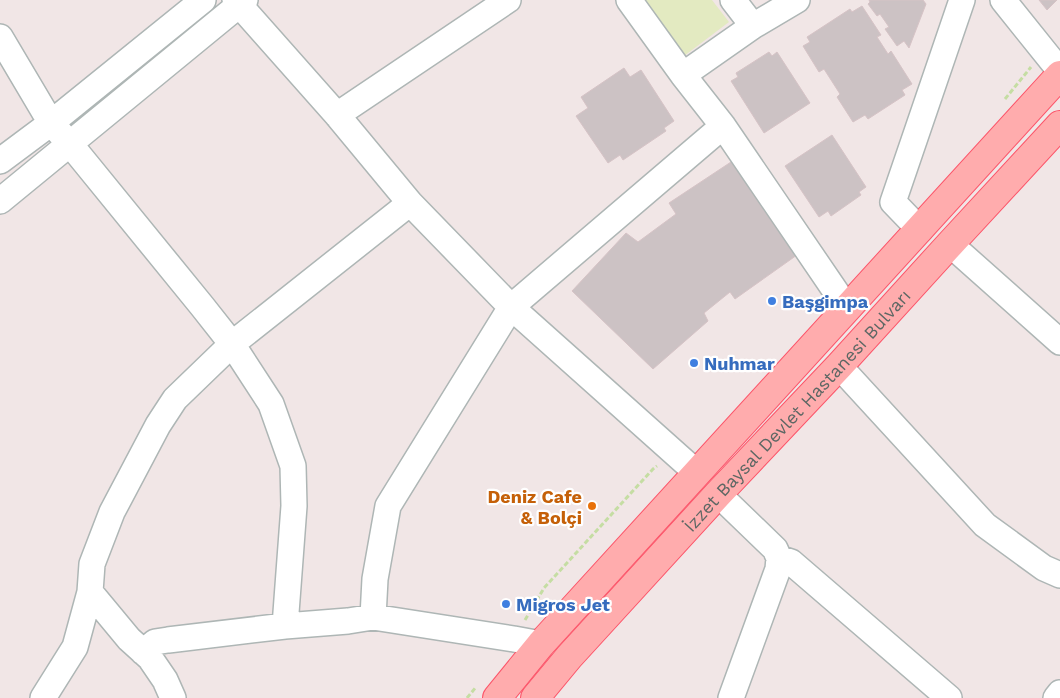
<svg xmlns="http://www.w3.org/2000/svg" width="1060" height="698" viewBox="0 0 1060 698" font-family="'Work Sans',sans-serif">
<rect width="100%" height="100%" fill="#f1e6e6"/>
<path fill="#e3eac1" d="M642,0H712L729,22L684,56Z"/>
<path fill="#ccc2c4" stroke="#d6c3c6" d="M869,0H923L926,4L909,48L904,41L897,46L885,29L889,27L880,14L877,16L868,4L870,2Z
M1039,0H1057L1047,10Z
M862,6L881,35L877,37L888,54L891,51L912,84L902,90L905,95L868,119L865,115L853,122L837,97L840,94L824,69L819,72L803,46L810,42L807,37L850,9L852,12Z
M769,52L772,56L777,52L810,103L764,133L731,81L738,77L736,73Z
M624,68L630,77L641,70L674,121L664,128L666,131L623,160L620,155L608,163L576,116L588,108L581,97Z
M832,135L866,187L859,192L861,195L831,216L828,211L819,217L785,166Z
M731,162L797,255L735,299L730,292L704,313L708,321L653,369L572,291L626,233L638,242L676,214L669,203Z"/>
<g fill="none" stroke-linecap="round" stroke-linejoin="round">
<defs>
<path id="minor" d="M235,0L337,115L410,203L511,307L697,473
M629,0L683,75L723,126L847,308
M733,0L753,26
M1003,0L1060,71
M0,37L51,123L70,144L202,306L232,344L175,399L158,425L112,512L92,564L90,592L129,639L150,658L165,680L173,698
M683,75L753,26L797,0
M337,115L508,0
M0,161L51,123L203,0
M0,201L245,0
M920,230L893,202L962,0
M950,244L1060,342
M839,366L985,525L1044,568L1060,575
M718,494L775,549L779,558L778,569L731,698
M779,558L791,562L949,698
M373,617L375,579L388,506L511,307L723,126
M285,626L294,506L293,466L271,404L232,344L410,203
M143,652L155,642L168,640L285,626L348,621L373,617L514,639L541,644
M43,698L75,647L90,592
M1056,698L1060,693"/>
<g id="major">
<path d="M497,698L541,644L1060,75"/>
<path id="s1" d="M535,698L569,657L718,494L839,366L950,244L1060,125"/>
</g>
</defs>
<use href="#minor" stroke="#aeb6b5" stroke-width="28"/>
<use href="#major" stroke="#fc5469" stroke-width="30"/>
<path stroke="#c5dda3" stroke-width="3" stroke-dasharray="5 2.5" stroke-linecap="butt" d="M1005,99L1031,67
M525,620L544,588L653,469L657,466
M467,698L476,687"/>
<use href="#minor" stroke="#fff" stroke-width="25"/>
<use href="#major" stroke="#ffacad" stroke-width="28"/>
</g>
<g fill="#3f7fe0" stroke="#fff" stroke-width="2">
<circle cx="772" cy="301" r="5"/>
<circle cx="694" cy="363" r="5"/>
<circle cx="506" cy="604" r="5"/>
</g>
<circle fill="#e8710a" stroke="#fff" stroke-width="2" cx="592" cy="506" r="5"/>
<g text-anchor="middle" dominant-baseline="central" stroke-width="4.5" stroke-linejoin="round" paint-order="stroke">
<g font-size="18" font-weight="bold" fill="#366cbe" stroke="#fff" text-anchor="start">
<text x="782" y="301">Başgimpa</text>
<text x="704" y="363">Nuhmar</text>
<text x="516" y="604">Migros Jet</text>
</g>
<g font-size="18" fill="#5d6764" stroke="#fff">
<text stroke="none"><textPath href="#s1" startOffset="389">İzzet Baysal Devlet Hastanesi Bulvarı</textPath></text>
</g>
<g font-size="18" font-weight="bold" fill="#c56008" stroke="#fff" text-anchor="end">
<text x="582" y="496">Deniz Cafe<tspan x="582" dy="21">&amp; Bolçi</tspan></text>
</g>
</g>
</svg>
